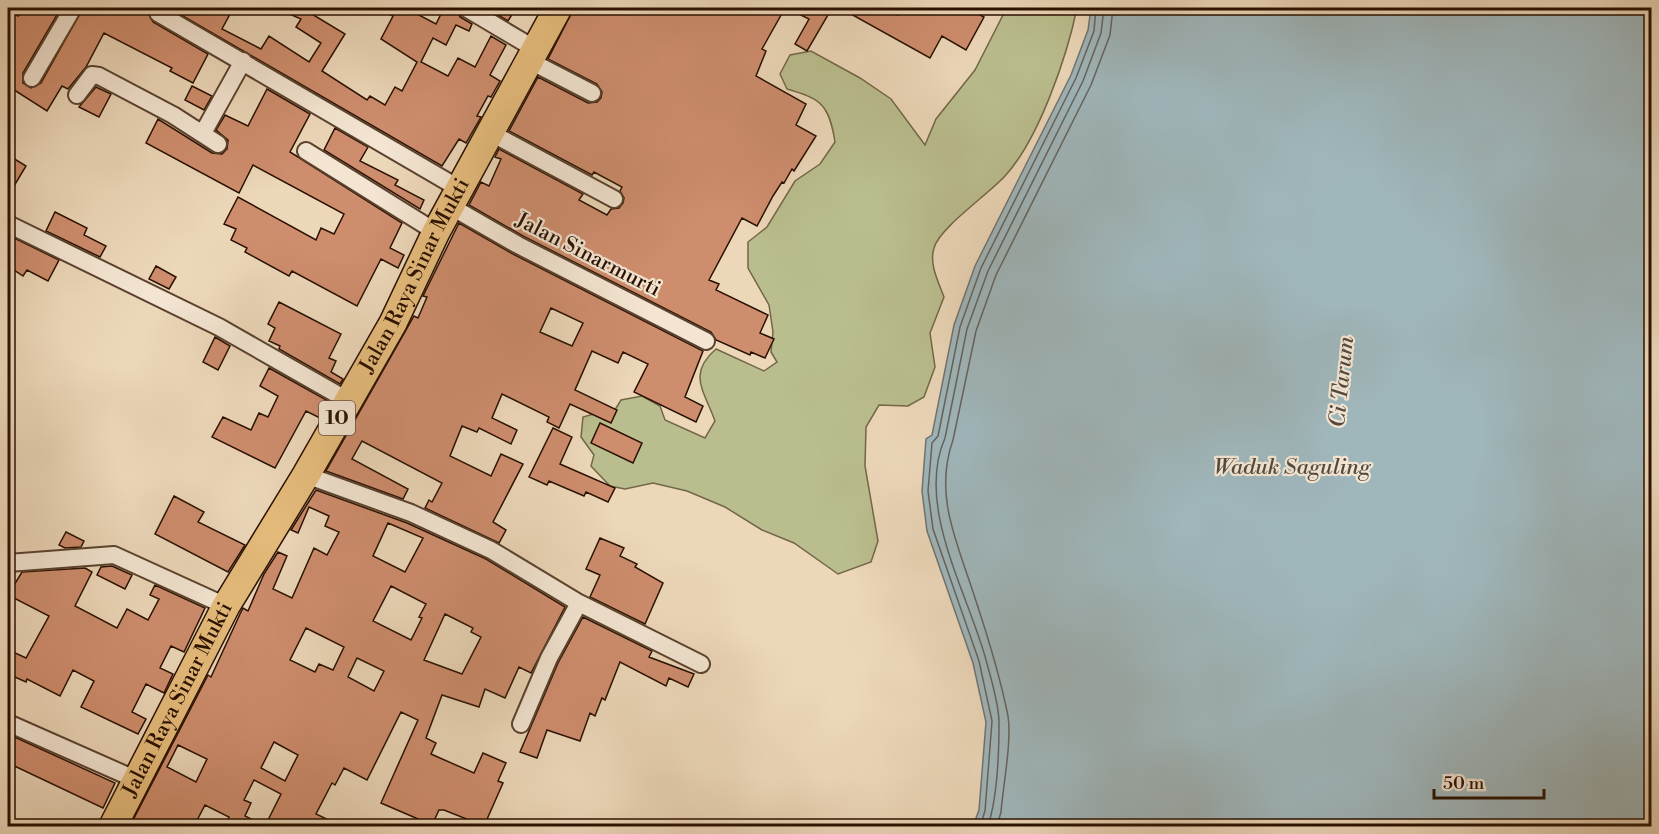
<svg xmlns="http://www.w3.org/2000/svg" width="1659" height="834" viewBox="0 0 1659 834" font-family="'Libre Bodoni',serif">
<rect width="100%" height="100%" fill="#ecd7b9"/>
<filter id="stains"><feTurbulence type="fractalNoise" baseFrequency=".00333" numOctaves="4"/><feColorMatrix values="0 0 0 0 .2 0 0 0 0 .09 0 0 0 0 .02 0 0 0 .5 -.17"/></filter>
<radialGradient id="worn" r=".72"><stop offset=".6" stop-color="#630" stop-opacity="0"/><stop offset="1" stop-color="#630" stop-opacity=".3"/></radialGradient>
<path fill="#babe8e" stroke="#726747" stroke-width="1.5" d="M1000,8H1077C1067,56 1039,139 1005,176C990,193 939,228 934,248C929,264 938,281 944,297L930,333L935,367L924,397L908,406L879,405L866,427L865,466L878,541L871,562L838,574L794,543L762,530L725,507L687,491L653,483L625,489L610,486L591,466L594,455L581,437L583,417L597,413L610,418L621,400L642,396L660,406L665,420L705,438L715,421C704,390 687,374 716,349L764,371L777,362L771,352L773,332L769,305L748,268V242L767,227L795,181L820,164L835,142C829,104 821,99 787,89L780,74L790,55L811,51L860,78L891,99L925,145L936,119L975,70L1005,11Z"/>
<path fill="#9fb6bb" stroke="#707470" stroke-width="1.5" d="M1091,8H1651V826H973L979,810L986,722L973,663L927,531L922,491L926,439L932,435L954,325L975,266L1071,75L1088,30Z"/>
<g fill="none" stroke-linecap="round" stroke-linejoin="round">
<path stroke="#64635e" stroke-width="1.5" d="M980,826L985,811L992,721L979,661L933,529L928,491L932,443L938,436L960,327L981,268L1076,78L1094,31L1096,8
M988,826C997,798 999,753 999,723C999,703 991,679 986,660C968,593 915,506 945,438L967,329L988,271L1083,81L1101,33L1104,8
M997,826L1001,812C1003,786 1012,741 1008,716C1000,676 988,637 975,598C958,544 933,496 953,440L976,331L996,275L1091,85L1110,35L1113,8"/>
</g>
<path fill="#ce8d6d" stroke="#291000" stroke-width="1.5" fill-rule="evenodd" d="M23,8H61L23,73V83L31,88L41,83L83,8H139L148,12L153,22L208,54L193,83L170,71L172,68L104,33L86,67L68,89L62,86L47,111L8,86V25L14,14L18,16Z
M169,8H217L230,14L222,29L261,49L269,36L309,62L321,43L296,27L301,19L276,8H302L345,34L322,71L367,100L370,96L385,105L395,87L402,91L417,62L381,39L393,16L378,8H418L415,13L436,24L444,8H456L460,17L472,24L469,31L456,25L446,45L433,38L421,62L448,76L458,58L475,67L491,36L506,45L490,75L500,81L491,97L488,96L477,116L481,117L466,143L459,139L442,166Z
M486,8H516L508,21Z
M574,8H785L762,49L766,51L756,76L806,104L796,125L816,136L794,171L792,169L784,183L782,182L773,196L757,226L742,218L709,280L719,284L716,290L768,315L760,333L774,339L765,358L751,352L750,355L716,340L711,332L523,236L469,205L481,182L489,186L501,159L495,157L499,149L583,194L579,200L607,215L611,209L619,208L623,203L624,198L620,191L622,187L594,172L592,175L509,131L538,77L588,103L597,102L601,98L602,92L597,84L548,59Z
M787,8H832L807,51L795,44L809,19Z
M840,8H884L898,15L902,8H967L984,17L966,50L942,36L930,58Z
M192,86L212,96L204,110L185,100Z
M96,87L111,94L99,117L79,107Z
M267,89L310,114L290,152L402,223L390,248L404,255L398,268L381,259L357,306L292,271L289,276L245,252L247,248L231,240L236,229L224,224L238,197L316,240L321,228L334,234L344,214L253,165L239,193L146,143L158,119L212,153L222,154L227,149L228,140L216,130L225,115L248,126Z
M335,128L368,147L360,161L398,180L395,185L424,200L420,209L324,150Z
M8,155L26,166L8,196Z
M55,212L87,228L84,235L106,246L100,257L46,231Z
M459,223L513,254L703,351L685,397L703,406L696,422L634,392L648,364L623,352L618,363L592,351L575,390L617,410L611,423L570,404L559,428L547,422L549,417L502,394L492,418L517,430L511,444L479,428L477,432L462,426L450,456L491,476L501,454L523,464L493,522L506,530L499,543L425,508L429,500L432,502L442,483L362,441L352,459L408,489L403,499L326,471L414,316L418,318L427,297L423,296ZM551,308L583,323L572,346L540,332Z
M8,235L59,260L48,281L27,270L23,276L8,266Z
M156,266L176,277L169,289L149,279Z
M279,302L341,334L329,358L336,361L331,372L343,379L340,384L279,349L280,346L269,341L275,328L268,324Z
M215,337L230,346L218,370L203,362Z
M269,368L330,402L320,418L306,411L275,468L212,437L223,417L251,430L259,413L268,417L278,396L260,386Z
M600,423L642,443L633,463L591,443Z
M553,428L572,437L560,464L615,488L608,502L586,492L584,496L549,481L547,485L529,477Z
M316,490L407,523L486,559L565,607L531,673L519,667L505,698L485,689L479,707L442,695L426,738L436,743L431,754L474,773L483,753L506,763L498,781L503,783L484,826L444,810H439L432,825L381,803L418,720L401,712L367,780L344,768L335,785L332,783L316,814L341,826H224L229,817L205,805L194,826H130L208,675L211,677L240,614L243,608L248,611L264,574L278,552L287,556L273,589L292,598L314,548L327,555L339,532L325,526L329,516L309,507L298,533L291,530ZM388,523L423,538L405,572L373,556ZM391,586L426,604L419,617L422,618L411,640L373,621ZM445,614L473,628L471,632L481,637L462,674L424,660ZM306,628L344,647L333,670L319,664L315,672L290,660ZM357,658L384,671L374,691L348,677ZM274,742L298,755L285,781L261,768ZM178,745L207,759L196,782L167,767ZM254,780L281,794L265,826L245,816L251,803L244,800Z
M174,496L204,512L198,522L245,545L228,572L155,534Z
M66,532L84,541L81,547L65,548L59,545Z
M600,538L624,548L620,556L637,564L635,567L663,583L645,624L590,597L600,575L586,569Z
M112,566L132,575L125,589L97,575L101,567Z
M85,568L92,572L75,606L117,628L127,609L148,620L159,599L150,595L155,585L205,608L184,652L171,646L160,668L173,674L164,693L146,684L132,712L146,719L138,734L81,707L94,681L73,670L60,696L27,679L26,682L8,674V659L11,651L26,658L49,616L8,595L22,572Z
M583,617L652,651L649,657L694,674L688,687L669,678L666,686L620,662L605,700L602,698L595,716L590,713L580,741L547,730L537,758L520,752L558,663Z
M8,734L115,783L103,808L8,763Z"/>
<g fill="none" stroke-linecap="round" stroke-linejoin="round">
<defs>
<path id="minor" d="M466,8L535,49
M158,13L460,189
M530,61L592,93
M32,78L73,8
M77,95L92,75L99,76L173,115L218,144
M203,133L243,61
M491,133L614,199
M306,151L436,232
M450,206L518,245L706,341
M8,224L219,327L347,400
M306,475L411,513L491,550L579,603
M8,563L114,555L226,606
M8,723L137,780
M521,724L549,658L579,603L701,664"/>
<g id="trunk">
<path id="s1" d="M113,826L226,606L306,475L393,323L436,232L558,8"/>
</g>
</defs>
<use href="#minor" stroke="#5a422e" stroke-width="20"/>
<use href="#trunk" stroke="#291000" stroke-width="30"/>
<use href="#minor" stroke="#f3e5d2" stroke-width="16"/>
<use href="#trunk" stroke="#e6bc7c" stroke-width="27"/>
</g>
<g text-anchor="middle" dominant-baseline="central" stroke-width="4.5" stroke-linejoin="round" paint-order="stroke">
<rect fill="#f3e5d2" stroke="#66503f" stroke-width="1.5" x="319" y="401" width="36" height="34" rx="4.5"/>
<g font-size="20" font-weight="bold" fill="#291000">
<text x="337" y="418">10</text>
</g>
<g font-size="21" fill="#291000" stroke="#f3e5d2">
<text transform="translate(588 255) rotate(27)">Jalan Sinarmurti</text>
<text stroke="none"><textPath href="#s1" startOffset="628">Jalan Raya Sinar Mukti</textPath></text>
<text stroke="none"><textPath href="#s1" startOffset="142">Jalan Raya Sinar Mukti</textPath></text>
</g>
<g font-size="22" font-style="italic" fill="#524a41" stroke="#f3e5d2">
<text transform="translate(1342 382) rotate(-84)">Ci Tarum</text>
<text x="1292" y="467">Waduk Saguling</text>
</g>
</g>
<rect width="1659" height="834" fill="none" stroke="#ecd7b9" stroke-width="30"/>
<rect x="9" y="9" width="1641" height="816" fill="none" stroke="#291000" stroke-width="3"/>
<rect x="15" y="15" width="1629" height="804" fill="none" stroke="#291000" stroke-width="1.5"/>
<path d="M1434 789v9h110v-9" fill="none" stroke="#291000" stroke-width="3"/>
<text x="1443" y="789" font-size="18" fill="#291000" stroke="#f3e5d2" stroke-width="4.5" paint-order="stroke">50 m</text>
<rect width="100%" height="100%" filter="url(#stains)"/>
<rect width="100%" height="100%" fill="url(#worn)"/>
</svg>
